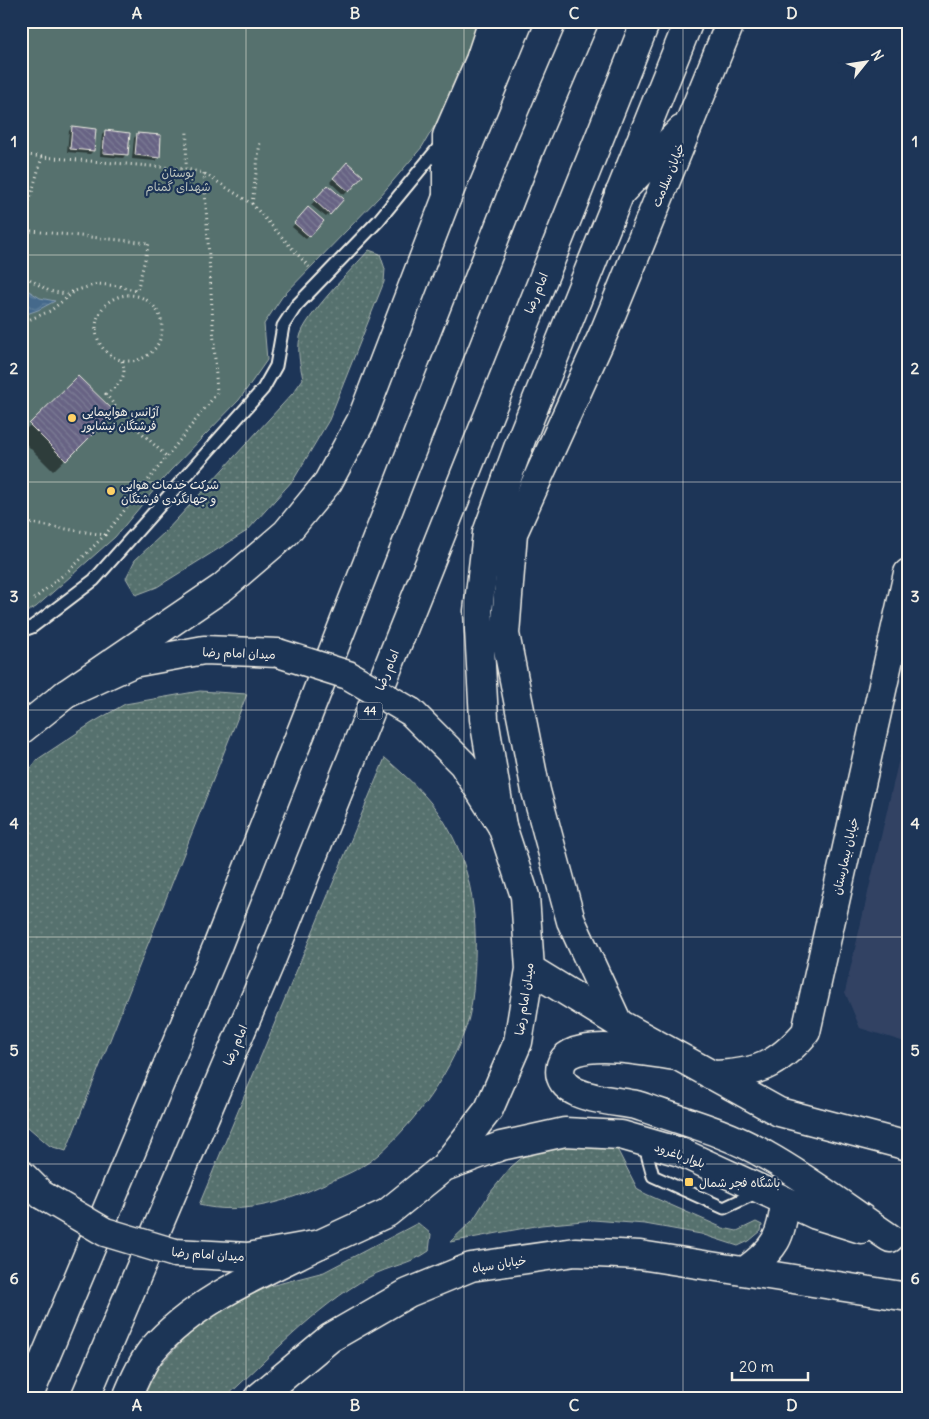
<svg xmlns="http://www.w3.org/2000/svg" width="929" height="1419" viewBox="0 0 929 1419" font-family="Delius,'Playpen Sans Arabic',sans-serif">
<defs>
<pattern id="grass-dots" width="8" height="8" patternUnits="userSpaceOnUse" patternTransform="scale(1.25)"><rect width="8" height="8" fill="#56716e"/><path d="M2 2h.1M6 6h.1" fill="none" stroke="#6f8683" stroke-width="1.8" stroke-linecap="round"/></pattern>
<pattern id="water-waves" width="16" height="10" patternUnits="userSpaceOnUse" patternTransform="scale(1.25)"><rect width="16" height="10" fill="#44698b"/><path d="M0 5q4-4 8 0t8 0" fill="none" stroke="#607f9b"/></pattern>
<pattern id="building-back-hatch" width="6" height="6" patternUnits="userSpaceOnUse" patternTransform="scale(1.25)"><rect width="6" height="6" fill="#676484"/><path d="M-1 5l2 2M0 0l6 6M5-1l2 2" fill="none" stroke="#7d7b95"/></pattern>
</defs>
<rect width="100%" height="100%" fill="#1d3557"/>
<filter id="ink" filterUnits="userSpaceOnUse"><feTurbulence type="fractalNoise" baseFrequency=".02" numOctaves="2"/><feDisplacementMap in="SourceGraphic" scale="10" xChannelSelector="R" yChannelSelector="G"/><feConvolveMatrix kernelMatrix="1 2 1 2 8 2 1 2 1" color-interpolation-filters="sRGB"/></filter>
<g filter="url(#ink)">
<path fill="#334364" d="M908,720V1043L860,1028L845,992Z"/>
<path fill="url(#grass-dots)" stroke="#a5b1ab" d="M369,250L380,254L385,269L384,282L329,420L294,479L247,531L157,587L136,595L126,578L135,560L166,531L293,393L303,379C300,365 297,351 300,337C304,317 354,267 369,250Z
M200,691L247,694L66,1151L50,1146L21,1121V781L38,759L92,723L125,704Z
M385,758C406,776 429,797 444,821C474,869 478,924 474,978C473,995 471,1015 465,1030C448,1076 416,1121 379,1154C363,1169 340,1177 320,1186C284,1203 239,1215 199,1205Z
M570,1142L608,1146L617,1149L638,1190L648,1195L723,1228L737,1231L756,1222L762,1225L761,1231L749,1241L738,1246L701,1234L645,1224L593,1220L541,1225L450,1242L473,1220L490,1193L511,1167L531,1150Z
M418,1223L431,1234L429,1251C411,1264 389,1266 369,1277C315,1307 271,1356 225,1398H141L150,1376L203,1318L270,1286L324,1272Z"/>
<path fill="#56716e" stroke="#a5b1ab" d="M21,21H482L450,100L422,147L381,195L282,297L264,324L267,360L239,400L170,471L115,537L36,607L21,615Z"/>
<path fill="url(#water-waves)" stroke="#8a9fb0" d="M21,286L40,298L55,301L38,310L21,316Z"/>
<path fill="#0007" d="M72,128L93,151L90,154L67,152L69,131Z
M106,131L126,154L123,158L100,156L102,135Z
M138,134L159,157L155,161L132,159L134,138Z
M347,164L361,177L344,195L330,182Z
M328,186L329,214L326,217L311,205Z
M305,212L323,221L306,239L292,227Z
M78,377L113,412L53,471L21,439V434Z"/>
<path fill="url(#building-back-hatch)" stroke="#f4f1e8" d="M72,126L96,129L94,151L70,149Z
M105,130L130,133L128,155L103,153Z
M137,133L161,135L160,158L135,155Z
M347,162L363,176L349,192L333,178Z
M328,185L344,199L330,215L314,200Z
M308,207L324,221L310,237L294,223Z
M78,376L115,412L66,461L29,424Z"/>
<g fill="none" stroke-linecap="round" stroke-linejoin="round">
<defs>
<path id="lane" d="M21,631L32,627L94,580L263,389L276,366L283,326L296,306L378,221L443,142
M644,1143L653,1176L724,1208L760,1191"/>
<path id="secondary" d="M619,194L681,130
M447,197V136L480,60L493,21
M618,1023L571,921L536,791L505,634L513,533L605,330L731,21
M711,1075C756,1074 777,1066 806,1032L908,573
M746,1270C775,1249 782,1237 785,1201
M258,1398L330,1338L408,1293L471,1267L575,1252L640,1255L908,1297"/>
<path id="primary" d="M21,730L66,694L133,663L204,650L278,653
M530,969L618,1023L779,1112L908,1146
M676,1056C653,1053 569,1035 561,1065C552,1100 616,1100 636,1105C643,1107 650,1110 657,1112C694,1124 734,1136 767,1156C810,1180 850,1211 890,1238
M444,1167L501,1146L565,1132L621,1135L680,1152L816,1215L861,1229
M21,1174L42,1195
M175,1253L248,1257L320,1244L387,1213L444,1167L489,1109L518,1042L530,969L525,896L502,826L463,764L411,712"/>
<path id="highway" d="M66,694L223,587L286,533L328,482L361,421L447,197L519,21
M502,826L484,719L478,611L487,533L522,437L689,21
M28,1398L217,947L530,148L584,21
M85,1398L270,963L646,21
M127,1398C133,1383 142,1363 152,1350C195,1300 262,1273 320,1244"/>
</defs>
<use href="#lane" stroke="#f4f1e8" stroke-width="15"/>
<use href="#secondary" stroke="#f4f1e8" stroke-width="31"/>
<use href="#primary" stroke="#f4f1e8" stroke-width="31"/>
<use href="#highway" stroke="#f4f1e8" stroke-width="31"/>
<path stroke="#f4f1e8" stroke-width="3" stroke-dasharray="1 4" stroke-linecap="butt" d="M21,154L42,157
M205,174L252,204L309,267
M21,204L27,209
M252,204L260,142
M21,230L149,243L137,291L119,286L97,284L65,294L49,291L21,274
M21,230L42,157L186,169
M96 328a33 33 0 1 1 66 0a33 33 0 1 1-66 0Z
M21,323L50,311L74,292
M122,361C128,377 119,385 106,394L118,410L167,457
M21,522L105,535L217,393L204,173L186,169L187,129
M34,599L74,566L105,535
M21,608L29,603"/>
<use href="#lane" stroke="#1d3557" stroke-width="11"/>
<use href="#secondary" stroke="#1d3557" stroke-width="28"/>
<use href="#primary" stroke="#1d3557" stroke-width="28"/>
<use href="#highway" stroke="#1d3557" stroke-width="28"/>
<defs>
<path id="primary-bridge" d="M278,653L348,675L411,712
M42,1195L105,1232L175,1253"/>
</defs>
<use href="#primary-bridge" stroke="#f4f1e8" stroke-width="31" stroke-linecap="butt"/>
<use href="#primary-bridge" stroke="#1d3557" stroke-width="28"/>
</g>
</g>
<path fill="none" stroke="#f4f1e8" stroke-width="1" stroke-opacity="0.55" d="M246,21V1398M464,21V1398M683,21V1398M21,255H908M21,482H908M21,710H908M21,937H908M21,1164H908"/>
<g fill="#ffd166" stroke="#1d3557" stroke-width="2">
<circle cx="72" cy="418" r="5"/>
<circle cx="111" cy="491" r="5"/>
<rect x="684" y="1177" width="10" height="10" rx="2.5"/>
</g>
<g text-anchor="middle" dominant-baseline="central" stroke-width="4.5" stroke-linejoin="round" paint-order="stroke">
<rect fill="#1d3557" stroke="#b4b9bc" stroke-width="1" x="357.5" y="702.5" width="25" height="17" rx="4"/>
<g font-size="11" font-weight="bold" fill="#f4f1e8">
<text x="370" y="711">44</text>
</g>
<g font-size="12" fill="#bdc4bd" stroke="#1d3557">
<text x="178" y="172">بوستان<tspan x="178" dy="14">شهدای گمنام</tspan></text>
</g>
<g font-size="12" fill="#f4f1e8" stroke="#1d3557">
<text transform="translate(668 175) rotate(-68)">خیابان سلامت</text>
<text transform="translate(536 293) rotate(-68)">امام رضا</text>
<text transform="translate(239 653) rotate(2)">میدان امام رضا</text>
<text transform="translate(387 670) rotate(-68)">امام رضا</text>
<text transform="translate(845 856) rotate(-77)">خیابان بیمارستان</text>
<text transform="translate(524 999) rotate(-82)">میدان امام رضا</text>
<text transform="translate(235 1045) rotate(-67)">امام رضا</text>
<text transform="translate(680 1155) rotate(20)">بلوار باغرود</text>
<text transform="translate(208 1254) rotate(4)">میدان امام رضا</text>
<text transform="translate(499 1264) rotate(-9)">خیابان سپاه</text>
</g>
<g font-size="12" fill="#f4f1e8" stroke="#1d3557" text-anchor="start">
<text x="82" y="411">آژانس هواپیمایی<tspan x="82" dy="14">فرشتگان نیشابور</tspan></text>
<text x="121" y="484">شرکت خدمات هوایی<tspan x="121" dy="14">و جهانگردی فرشتگان</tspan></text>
<text x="699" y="1182">باشگاه فجر شمال</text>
</g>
</g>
<rect width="929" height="1419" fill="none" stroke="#1d3557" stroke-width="55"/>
<g transform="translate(866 62) rotate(60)" stroke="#1d3557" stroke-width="4" paint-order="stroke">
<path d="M0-4L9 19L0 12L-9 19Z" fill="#f4f1e8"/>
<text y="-8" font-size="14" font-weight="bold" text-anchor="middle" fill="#f4f1e8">N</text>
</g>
<path d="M732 1372v8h76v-8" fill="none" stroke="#f4f1e8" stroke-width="2.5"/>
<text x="739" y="1372" font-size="15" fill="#f4f1e8" stroke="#1d3557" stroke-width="4" paint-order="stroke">20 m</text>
<rect x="28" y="28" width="874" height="1364" fill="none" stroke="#f4f1e8" stroke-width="2"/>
<g font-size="16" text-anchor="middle" font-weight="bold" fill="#f4f1e8">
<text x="137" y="19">A</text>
<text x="355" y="19">B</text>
<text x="574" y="19">C</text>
<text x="792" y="19">D</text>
<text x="14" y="147">1</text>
<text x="915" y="147">1</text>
<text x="14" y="374">2</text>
<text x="915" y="374">2</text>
<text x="14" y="602">3</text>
<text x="915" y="602">3</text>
<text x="14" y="829">4</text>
<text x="915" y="829">4</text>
<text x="14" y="1056">5</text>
<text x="915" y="1056">5</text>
<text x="14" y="1284">6</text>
<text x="915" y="1284">6</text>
<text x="137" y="1411">A</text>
<text x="355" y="1411">B</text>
<text x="574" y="1411">C</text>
<text x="792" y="1411">D</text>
</g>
</svg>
